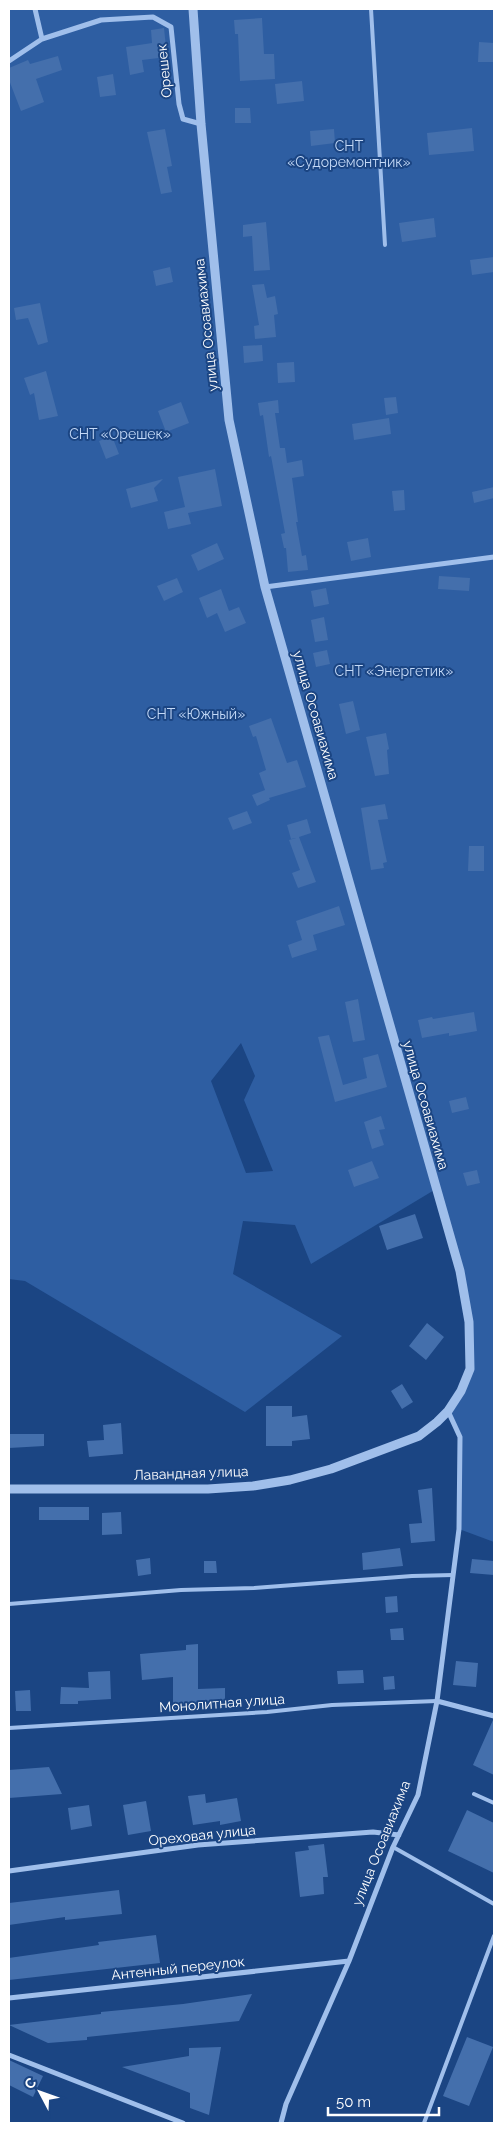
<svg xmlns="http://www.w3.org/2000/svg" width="503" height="2132" viewBox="0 0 503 2132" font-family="Raleway,sans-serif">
<rect width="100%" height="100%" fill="#1b4583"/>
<path fill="#2e5ea2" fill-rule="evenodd" d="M9,9H494V1542L459,1529L460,1437L448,1411L470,1369L469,1322L436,1189L311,1264L295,1225L243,1221L233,1274L342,1336L245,1412L25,1281L9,1279ZM241,1043L255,1076L244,1100L273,1171L246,1173L211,1081Z"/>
<path fill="#446fac" d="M262,18L264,54H274L275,79L240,81L238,34H235L234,20Z
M164,28L167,57L142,60L144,72L130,75L126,47L152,43L151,30Z
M479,42L494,43V62H478Z
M58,56L62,70L36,79L44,102L21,111L9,80V68L28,60L30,64Z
M113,74L116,95L100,97L97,77Z
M302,81L304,101L277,104L275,84Z
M235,108H250L251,123H235Z
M472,128L474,151L429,155L427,133Z
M165,129L172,166L167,167L172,192L161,194L147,132Z
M334,129L335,143L311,146L310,131Z
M434,218L436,237L402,242L399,223Z
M266,222L270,270L254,271L252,236L243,237V225Z
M494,257V272L472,275L470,260Z
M170,267L173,282L156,286L153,271Z
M264,284L267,298L275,296L278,314L274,315L276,337L255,339L254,326L259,325L252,285Z
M40,303L48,342L38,345L28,318L16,320L14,308Z
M262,345L263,361L244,363L243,346Z
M294,362L295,382L278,383L277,363Z
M46,371L58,416L39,420L34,393L30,395L24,378Z
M396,397L398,413L386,415L384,398Z
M278,400L279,413H275L280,448H285L287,463L302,460L304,476L292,478L298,522H296L302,556L306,555L308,570L288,572L286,548H284L281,534L285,533L271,456L269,457L263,415L260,416L258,403Z
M181,402L189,423L166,432L158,411Z
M389,418L391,434L354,440L352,424Z
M112,436L119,454L106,459L99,441Z
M215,469L222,506L188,513L191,524L168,529L164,512L185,507L178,477Z
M163,479L154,488L158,501L131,508L126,489Z
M494,487V498L474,503L472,492Z
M404,490L405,510L394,511L392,491Z
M368,538L371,557L351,561L347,542Z
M217,543L224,559L198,571L191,555Z
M439,576L470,578L469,591L438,589Z
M177,578L183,592L164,601L157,586Z
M326,588L329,604L314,607L311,591Z
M221,589L229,611L239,607L246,623L225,632L217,613L207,618L199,598Z
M324,617L328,640L315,642L311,620Z
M327,650L330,664L316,667L313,653Z
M353,701L360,730L346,734L339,704Z
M271,718L287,763L297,760L306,787L269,798L270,800L257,806L252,795L265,790L259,773L266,770L256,736L253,737L249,726Z
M386,733L389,749L387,750L389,774L375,776L366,737Z
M385,804L388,819L378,820L387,862L383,863L384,868L371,870L361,808Z
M247,811L252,823L233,830L228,818Z
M307,819L311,833L299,837L316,882L298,888L292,873L300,870L289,840L296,838L291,839L287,825Z
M469,846H484V871H468Z
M339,906L345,925L313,935L317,950L292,958L288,945L302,940L296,921Z
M358,999L365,1040L353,1042L345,1002Z
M474,1012L477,1031L449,1036V1033L422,1038L418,1020L432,1017L433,1019Z
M329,1035L343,1085L367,1078L363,1058L378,1054L387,1087L335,1102L318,1037Z
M466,1097L469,1109L452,1113L449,1101Z
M381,1116L385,1129L379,1130L384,1145L372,1149L364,1122Z
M372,1161L379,1178L354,1187L348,1170Z
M477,1170L480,1183L467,1186L463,1173Z
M415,1214L423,1238L387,1250L379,1226Z
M427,1323L444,1337L426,1360L409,1346Z
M402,1384L413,1402L402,1409L391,1391Z
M266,1406H292V1417L307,1415L310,1439L292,1441V1446H266Z
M121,1423L123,1454L89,1457L87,1441L104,1440L103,1425Z
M9,1434H44V1446L9,1448Z
M432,1488L435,1541L411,1543L409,1524L422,1523L418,1490Z
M39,1507H89V1520H39Z
M121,1512L122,1534L102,1535V1513Z
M400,1548L403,1566L363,1570L362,1553Z
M150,1558L151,1574L138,1576L136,1560Z
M472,1559L494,1561V1575L470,1573Z
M204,1561H216L217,1573H204Z
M397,1596L398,1612L386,1613L385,1597Z
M403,1628L404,1640H391L390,1629Z
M198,1644V1689L225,1688V1705L173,1708V1677L142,1680L140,1654L186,1650V1645Z
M456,1661L478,1663L476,1687L453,1685Z
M363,1670L364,1683L338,1684L337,1671Z
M110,1671L111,1699L78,1701V1704H60L61,1687L89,1688L88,1672Z
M394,1676L395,1689L384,1690L383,1677Z
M30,1690L31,1711H16L15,1691Z
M493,1720H494V1775L473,1765Z
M49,1767L62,1794L9,1798V1770Z
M205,1794L206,1803L237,1798L241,1821L220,1825V1821L193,1825L188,1796Z
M146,1801L151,1831L128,1835L123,1805Z
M89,1805L92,1826L71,1830L68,1808Z
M467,1810L494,1823V1873L448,1851Z
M324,1844L328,1877H323L324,1894L300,1897L295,1852L309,1850L308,1846Z
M119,1890L122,1914L65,1920V1917L9,1925V1903Z
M156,1935L160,1963L9,1980V1958L99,1945L98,1942Z
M252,1994L239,2021L87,2037V2040L48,2043L9,2025L101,2014V2012L183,2004Z
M467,2037L493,2047L469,2106L443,2096Z
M221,2047L209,2115L190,2108V2093L122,2067L189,2056V2048Z
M9,2060L43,2076L33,2097L9,2085Z"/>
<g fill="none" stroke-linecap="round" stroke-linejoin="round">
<path stroke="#a0bfeb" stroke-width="4" d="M371,9L385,245
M9,1604L181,1590L254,1588L412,1576L453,1575
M9,1728L267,1712L332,1705L437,1701
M474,1794L494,1803
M393,1847L494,1904
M424,2123L494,1936"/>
<path stroke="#a0bfeb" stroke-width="5" d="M35,9L42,39
M9,61L42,39L101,20L153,17L171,27L179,104L183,119L201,124
M265,587L494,557
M437,1701L494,1716
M9,1871L198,1845L373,1832L399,1835
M9,1998L349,1961
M9,2055L183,2123
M281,2123L286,2104L349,1961L393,1847L418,1795L437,1701L459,1529L460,1437L448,1411"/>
<path stroke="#a0bfeb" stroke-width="9" d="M9,1489H208L253,1486L290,1480L331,1469L419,1436L437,1422L448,1411L461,1391L470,1369L469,1322L460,1271L265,587L229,420L201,124L193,9"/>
</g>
<g text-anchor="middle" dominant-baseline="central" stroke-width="4" stroke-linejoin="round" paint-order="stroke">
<g font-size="14" fill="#fff" stroke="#1b4583">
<text transform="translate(164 71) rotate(-96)">Орешек</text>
<text transform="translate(206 325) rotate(-96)">улица Осоавиахима</text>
<text transform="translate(316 715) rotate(74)">улица Осоавиахима</text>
<text transform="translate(426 1105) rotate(74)">улица Осоавиахима</text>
<text transform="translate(191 1473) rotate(-2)">Лавандная улица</text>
<text transform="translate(222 1703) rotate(-4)">Монолитная улица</text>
<text transform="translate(202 1835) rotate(-6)">Ореховая улица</text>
<text transform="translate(381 1843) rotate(-68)">улица Осоавиахима</text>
<text transform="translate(178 1968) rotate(-6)">Антенный переулок</text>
</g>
<g font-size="14" fill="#c5daf8" stroke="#1b4583">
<text x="349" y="146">СНТ<tspan x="349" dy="16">«Судоремонтник»</tspan></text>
<text x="120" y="434">СНТ «Орешек»</text>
<text x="394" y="671">СНТ «Энергетик»</text>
<text x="196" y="714">СНТ «Южный»</text>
</g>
</g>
<rect width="503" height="2132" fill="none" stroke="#ffffff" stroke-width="20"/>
<g transform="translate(40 2092) rotate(311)" stroke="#1b4583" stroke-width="4" paint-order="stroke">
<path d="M0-4L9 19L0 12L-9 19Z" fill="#ffffff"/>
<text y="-8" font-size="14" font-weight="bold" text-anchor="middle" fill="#ffffff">С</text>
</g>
<path d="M328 2107v8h111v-8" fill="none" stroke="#ffffff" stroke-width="2.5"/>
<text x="336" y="2107" font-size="15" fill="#ffffff" stroke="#1b4583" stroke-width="4" paint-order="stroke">50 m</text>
</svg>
